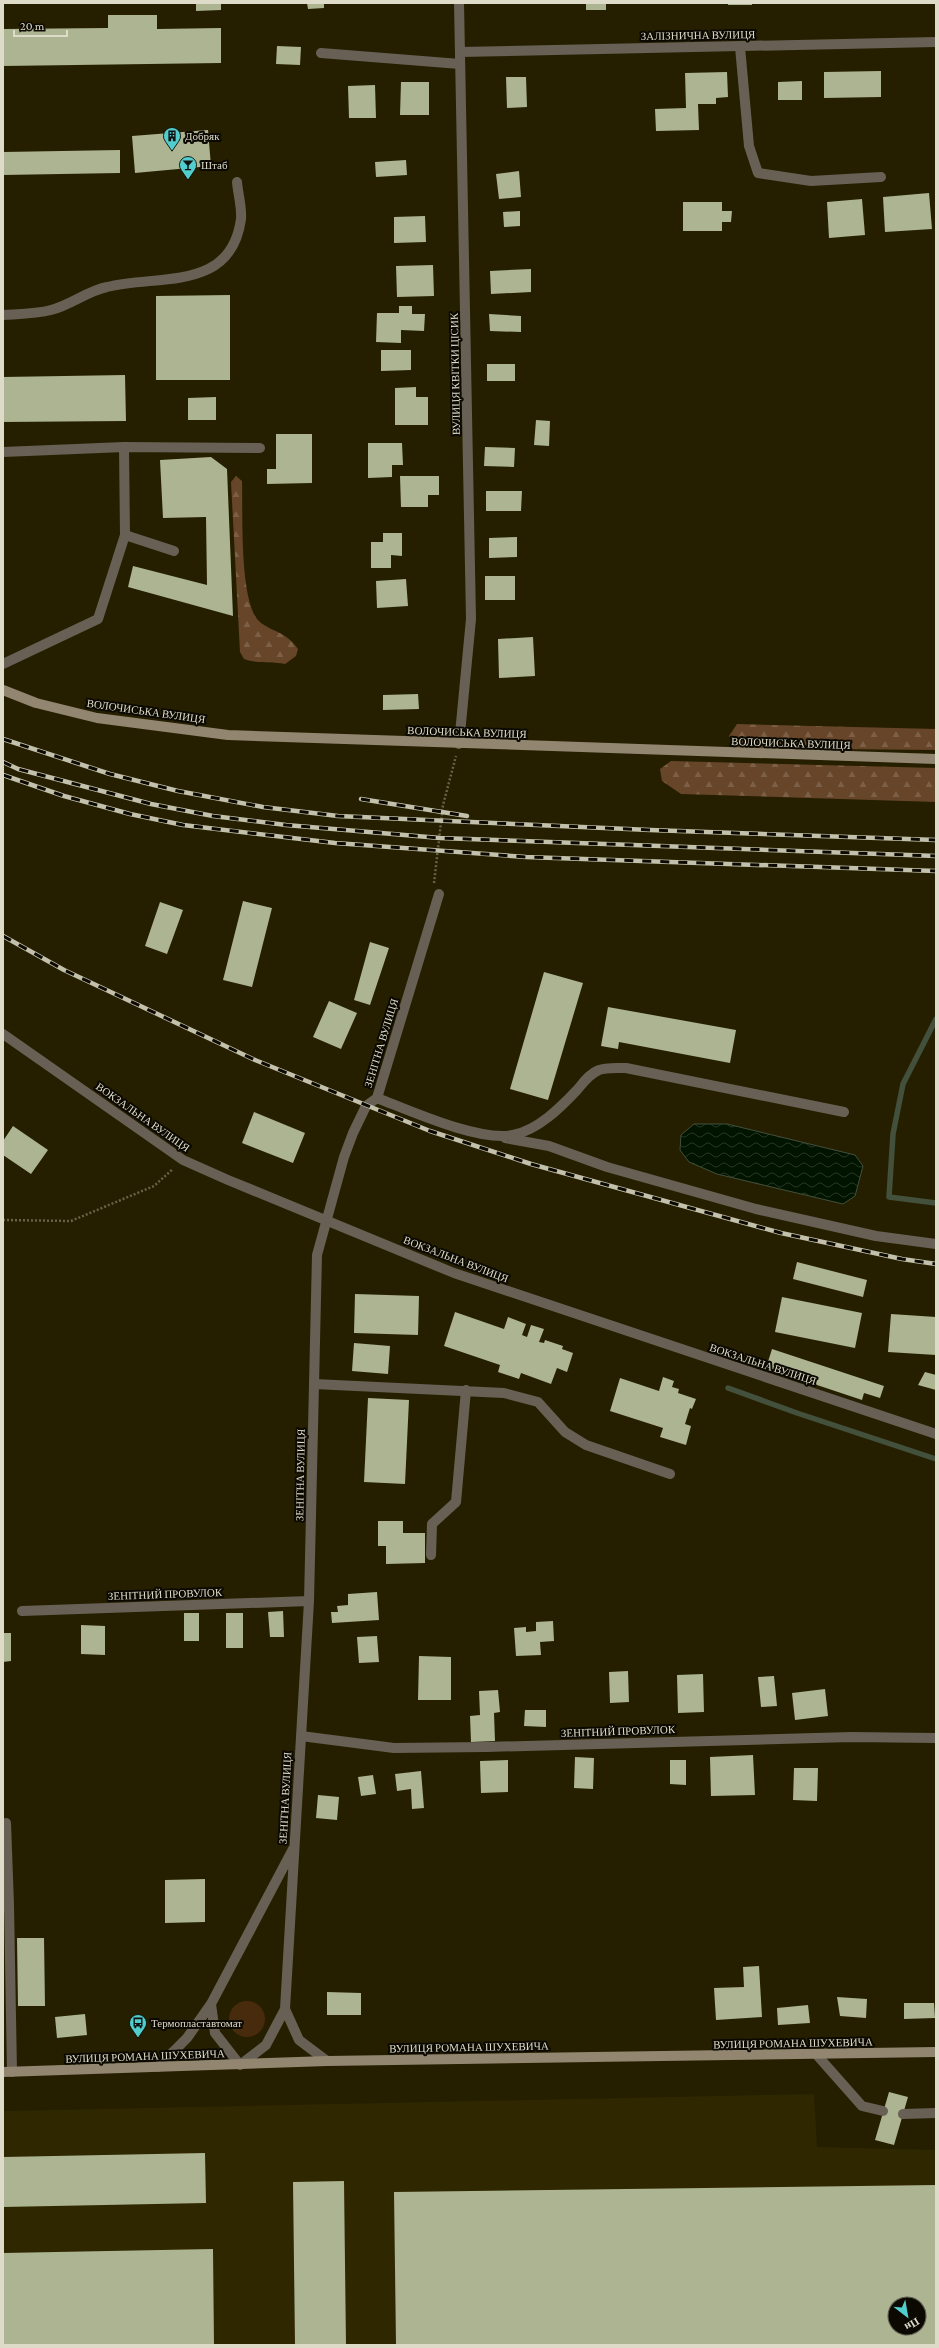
<svg xmlns="http://www.w3.org/2000/svg" width="939" height="2348" viewBox="0 0 939 2348" font-family="'Crimson Pro',serif">
<defs>
<pattern id="forest-firs" width="22" height="20" patternUnits="userSpaceOnUse"><rect width="22" height="20" fill="#664528"/><path d="M5 1l3.5 6h-7zM16 11l3.5 6h-7z" fill="#7b5f46"/></pattern>
<pattern id="water-waves" width="16" height="10" patternUnits="userSpaceOnUse"><rect width="16" height="10" fill="#011400"/><path d="M0 5q4-4 8 0t8 0" fill="none" stroke="#263624"/></pattern>
</defs>
<rect width="100%" height="100%" fill="#251f00"/>
<path fill="#2e2700" fill-rule="evenodd" d="M814,2094L817,2147L936,2150V2345H3V2111ZM895,2304H919V2328H895Z"/>
<path fill="#482a0d" d="M229 2019a18 18 0 1 1 36 0a18 18 0 1 1-36 0Z"/>
<path fill="url(#forest-firs)" d="M236,476L242,481C243,511 239,602 259,621C270,632 285,630 298,649L296,656L285,664C271,661 257,664 244,659L240,652L231,482Z
M737,724L936,729V750L735,748L729,736Z
M671,761L936,768V802L681,794L662,781L660,769Z"/>
<path fill="url(#water-waves)" stroke="#43503c" d="M694,1124H727L855,1155L863,1166L855,1196L843,1204L717,1174L689,1162L680,1150L681,1135Z"/>
<g fill="none" stroke-linecap="round" stroke-linejoin="round">
<path stroke="#43503c" stroke-width="5.5" d="M936,1019L903,1084L893,1134L889,1197L936,1203
M728,1388L797,1413L936,1459"/>
</g>
<path fill="#acb491" fill-rule="evenodd" d="M196,3H221V10L196,11Z
M307,3H324V8L308,9Z
M586,3H606V10H586Z
M728,3H752V5H728Z
M108,15H157V29L221,28V63L3,66V29L108,28Z
M277,46L301,47L300,65L276,64Z
M881,71V97L824,98V72Z
M727,72L728,97L716,98V104H698L699,130L656,131L655,109L686,108L685,73Z
M506,77H526L527,107L507,108Z
M802,81V100H778V82Z
M401,82H429V115H400Z
M375,85L376,118H349L348,86Z
M208,130L211,166L135,173L132,136Z
M120,150V173L3,175V152Z
M406,160L407,175L376,177L375,162Z
M519,171L521,197L499,199L496,174Z
M929,193L932,229L885,232L883,197Z
M862,199L865,235L829,238L827,202Z
M683,202H722V211H732L731,222H722V231H683Z
M520,211V226L504,227L503,212Z
M425,216L426,242L394,243V217Z
M433,265L434,296L397,297L396,266Z
M531,269V292L491,294L490,271Z
M230,295V380H156V296Z
M399,306H412V314H425L424,331L401,330V343L376,342L377,313H399Z
M489,314L521,316V332L490,331Z
M381,350H411V370L381,371Z
M487,364H515V381H487Z
M125,375L126,421L3,422V377Z
M416,387V397H428V425H395V388Z
M216,397V420H188V398Z
M536,420L550,421L549,446L534,445Z
M276,434H312V483L267,484V469H276Z
M368,443H402L403,465H392V477L368,478Z
M485,447L515,448L514,467L484,466Z
M211,457L227,469L233,616L128,587L133,566L207,585L206,517L163,518L160,460Z
M400,476H439V495H428V507H401Z
M486,491H522L521,511H486Z
M383,533H402V556L391,555V568H371V542H383Z
M517,537V557L489,558V538Z
M485,576H515V600H485Z
M406,579L408,606L377,608L376,581Z
M533,637L535,676L499,678L498,639Z
M418,694L419,709L383,710V695Z
M243,901L272,908L252,987L223,980Z
M160,902L183,910L167,954L145,946Z
M370,942L389,948L370,1005L354,1000Z
M544,972L583,983L548,1100L510,1089Z
M329,1001L357,1013L341,1049L313,1037Z
M608,1007L736,1030L730,1063L619,1042L618,1049L601,1046Z
M254,1112L305,1133L293,1163L242,1143Z
M13,1126L48,1150L31,1174L3,1155V1141Z
M797,1262L867,1280L863,1297L793,1279Z
M355,1294L419,1296L418,1335L354,1333Z
M782,1297L862,1313L855,1348L775,1332Z
M455,1312L504,1329L508,1317L526,1324L522,1335L527,1337L531,1325L544,1329L539,1342L544,1343L545,1340L563,1346L562,1349L573,1353L567,1372L557,1368L551,1384L521,1373L519,1379L498,1372L500,1365L444,1346Z
M891,1314L936,1317V1355L888,1352Z
M354,1343L390,1346L388,1374L352,1371Z
M772,1349L884,1386L880,1398L864,1393L862,1400L766,1368Z
M925,1372L936,1375V1390L918,1385Z
M663,1377L674,1381L672,1387L679,1389L678,1393L696,1399L692,1409L690,1408L685,1424L691,1426L686,1445L660,1437L663,1428L610,1411L620,1378L659,1391Z
M368,1398L409,1400L405,1484L364,1482Z
M378,1521H403V1533H425V1563L386,1564V1546H378Z
M377,1592L379,1620L332,1623L331,1612H338L337,1606L348,1605V1594Z
M283,1611L284,1637H270L268,1612Z
M184,1613H199V1641H184Z
M226,1613H243V1648H226Z
M553,1621L554,1641L540,1642L541,1655L516,1656L514,1628L526,1627V1632L536,1631V1622Z
M81,1625L105,1626V1655L81,1654Z
M3,1633H11V1661L3,1662Z
M377,1636L379,1662L359,1663L357,1637Z
M419,1656L451,1657V1700H418Z
M628,1671L629,1702L610,1703L609,1672Z
M703,1674L704,1712L678,1713L677,1675Z
M774,1676L777,1706L761,1707L758,1677Z
M825,1689L828,1716L795,1720L792,1693Z
M498,1690L500,1712L494,1713L495,1741L471,1742L470,1716L480,1715L479,1691Z
M525,1710H546V1727L524,1726Z
M753,1755L755,1795L711,1796L710,1757Z
M575,1757L594,1758L593,1789L574,1788Z
M508,1760V1792L481,1793L480,1761Z
M670,1760H686V1785L670,1784Z
M794,1768H818L817,1801L793,1800Z
M421,1771L424,1808L412,1809L411,1789L397,1791L395,1774Z
M373,1775L376,1794L361,1796L358,1777Z
M318,1795L339,1797L337,1820L316,1818Z
M205,1879V1922L165,1923V1880Z
M17,1938H44L45,2006H18Z
M759,1966L762,2017L716,2020L714,1988L744,1987L743,1967Z
M327,1992L361,1993V2015H327Z
M837,1997L867,1999L866,2018L840,2016Z
M904,2003H934L935,2018L904,2019Z
M808,2005L810,2023L778,2025L777,2008Z
M85,2014L87,2035L57,2038L55,2017Z
M889,2092L908,2097L894,2145L875,2140Z
M205,2153L206,2203L3,2207V2157Z
M344,2181L346,2345H295L293,2182Z
M936,2185V2345H396L394,2192ZM895,2304H919V2328H895Z
M213,2249L214,2345H3V2253Z"/>
<g fill="none" stroke-linecap="round" stroke-linejoin="round">
<path stroke="#676248" stroke-width="2.5" stroke-dasharray="2 2" stroke-linecap="butt" d="M434,883L443,805L456,756
M3,1220L71,1221L154,1186L173,1169"/>
<path stroke="#686054" stroke-width="10" d="M740,47L749,146L758,173L811,181L881,177
M3,315C18,314 36,314 51,310C71,305 87,291 107,287C160,274 231,292 241,219C242,207 238,194 237,182
M124,447L125,535L174,551
M3,452L124,447L260,448
M3,664L98,619L125,535
M377,1098C411,1111 479,1142 513,1135C538,1130 560,1108 577,1090C584,1082 589,1074 599,1070C606,1067 618,1068 626,1068L844,1112
M505,1138L549,1146L607,1167L756,1209L876,1236L936,1244
M314,1384L504,1393L538,1402L565,1432L586,1445L670,1474
M431,1555L432,1524L456,1502L466,1390
M6,1823L9,1905
M3,1906L9,1905L12,2072
M816,2054L862,2106L883,2111
M903,2114L936,2113"/>
<path stroke="#686054" stroke-width="10" d="M459,3L471,619L459,744
M460,52L936,42
M321,53L460,64
M3,1034L183,1160L228,1180L454,1273L936,1434
M22,1611L309,1601
M301,1736L394,1748L486,1747L851,1737L936,1738
M211,2004L215,2033L240,2065L266,2045L285,2009
M327,2061L299,2040L285,2009L309,1601L317,1255L344,1157L353,1133L366,1106L377,1098L439,894
M158,2067L187,2038L211,2004L293,1849"/>
<path stroke="#928671" stroke-width="10" d="M3,690L36,703L97,718L228,735L936,759
M3,2072L327,2061L936,2052"/>
<defs>
<path id="rail" d="M3,739L110,774L178,791L263,807L338,816L650,830L936,840
M3,762L18,769L151,804L213,816L286,825L440,838L936,856
M3,775L64,796L130,814L183,825L335,843L526,857L936,871
M361,799L467,816
M3,936L64,970L255,1060L430,1131L531,1164L781,1233L902,1259L936,1264"/>
</defs>
<use href="#rail" stroke="#c3c0ac" stroke-width="4.5"/>
<use href="#rail" stroke="#0b0901" stroke-width="3" stroke-dasharray="9" stroke-linecap="butt"/>
</g>
<defs>
<symbol id="building-pin" viewBox="-11 -11 22 30"><path d="M0 17L-7.5 6A9.5 9.5 0 1 1 7.5 6Z" fill="#52cdcd" stroke="#0b0901"/><path d="M-4-6H4V6H1V3H-1V6H-4ZM-2.5-4.3h1.7v1.8h-1.7ZM.8-4.3h1.7v1.8H.8ZM-2.5-1h1.7V.8h-1.7ZM.8-1h1.7V.8H.8Z" fill="#111"/></symbol>
<symbol id="bar-pin" viewBox="-11 -11 22 30"><path d="M0 17L-7.5 6A9.5 9.5 0 1 1 7.5 6Z" fill="#52cdcd" stroke="#0b0901"/><path d="M-6-5H6L.8 .8V4.5H3.5V6h-7V4.5H-.8V.8Z" fill="#111"/></symbol>
<symbol id="bus-pin" viewBox="-11 -11 22 30"><path d="M0 17L-7.5 6A9.5 9.5 0 1 1 7.5 6Z" fill="#52cdcd" stroke="#0b0901"/><path d="M-5-6H5V4H4V6H2V4H-2V6H-4V4H-5ZM-3.5-4V0h7V-4ZM-3.5 1.2v1.5H-2V1.2ZM2 1.2v1.5H3.5V1.2Z" fill="#111"/></symbol>
</defs>
<g fill-rule="evenodd">
<use href="#building-pin" x="162" y="126" width="20" height="27"/>
<use href="#bar-pin" x="178" y="155" width="20" height="27"/>
<use href="#bus-pin" x="128" y="2013" width="20" height="27"/>
</g>
<g text-anchor="middle" dominant-baseline="central" stroke-width="4" stroke-linejoin="round" paint-order="stroke">
<g font-size="11" fill="#dedbc9" stroke="#0b0901">
<text transform="translate(698 35) rotate(-1)">ЗАЛІЗНИЧНА ВУЛИЦЯ</text>
<text transform="translate(455 374) rotate(-91)">ВУЛИЦЯ КВІТКИ ЦІСИК</text>
<text transform="translate(146 711) rotate(8)">ВОЛОЧИСЬКА ВУЛИЦЯ</text>
<text transform="translate(467 732) rotate(2)">ВОЛОЧИСЬКА ВУЛИЦЯ</text>
<text transform="translate(791 743) rotate(2)">ВОЛОЧИСЬКА ВУЛИЦЯ</text>
<text transform="translate(381 1043) rotate(-73)">ЗЕНІТНА ВУЛИЦЯ</text>
<text transform="translate(143 1117) rotate(35)">ВОКЗАЛЬНА ВУЛИЦЯ</text>
<text transform="translate(456 1259) rotate(21)">ВОКЗАЛЬНА ВУЛИЦЯ</text>
<text transform="translate(763 1364) rotate(18)">ВОКЗАЛЬНА ВУЛИЦЯ</text>
<text transform="translate(300 1475) rotate(-89)">ЗЕНІТНА ВУЛИЦЯ</text>
<text transform="translate(165 1594) rotate(-2)">ЗЕНІТНИЙ ПРОВУЛОК</text>
<text transform="translate(618 1731) rotate(-2)">ЗЕНІТНИЙ ПРОВУЛОК</text>
<text transform="translate(285 1798) rotate(-87)">ЗЕНІТНА ВУЛИЦЯ</text>
<text transform="translate(793 2043) rotate(-1)">ВУЛИЦЯ РОМАНА ШУХЕВИЧА</text>
<text transform="translate(469 2047) rotate(-1)">ВУЛИЦЯ РОМАНА ШУХЕВИЧА</text>
<text transform="translate(145 2056) rotate(-2)">ВУЛИЦЯ РОМАНА ШУХЕВИЧА</text>
</g>
<g font-size="11" fill="#dedbc9" stroke="#0b0901" text-anchor="start">
<text x="185" y="136">Добряк</text>
<text x="201" y="165">Штаб</text>
<text x="151" y="2023">Термопластавтомат</text>
</g>
</g>
<rect width="939" height="2348" fill="none" stroke="#dedbc9" stroke-width="8"/>
<g transform="translate(907 2316) rotate(149)"><circle r="19" fill="#0b0901" stroke="#5f5d51"/>
<path d="M0-3L7 15L0 10L-7 15Z" fill="#52cdcd"/>
<text y="-6" font-size="11" font-weight="bold" text-anchor="middle" fill="#dedbc9">Пн</text>
</g>
<path d="M14 30v6h53v-6" fill="none" stroke="#dedbc9" stroke-width="2"/>
<text x="20" y="30" font-size="12" fill="#dedbc9" stroke="#0b0901" stroke-width="3" paint-order="stroke">20 m</text>
</svg>
